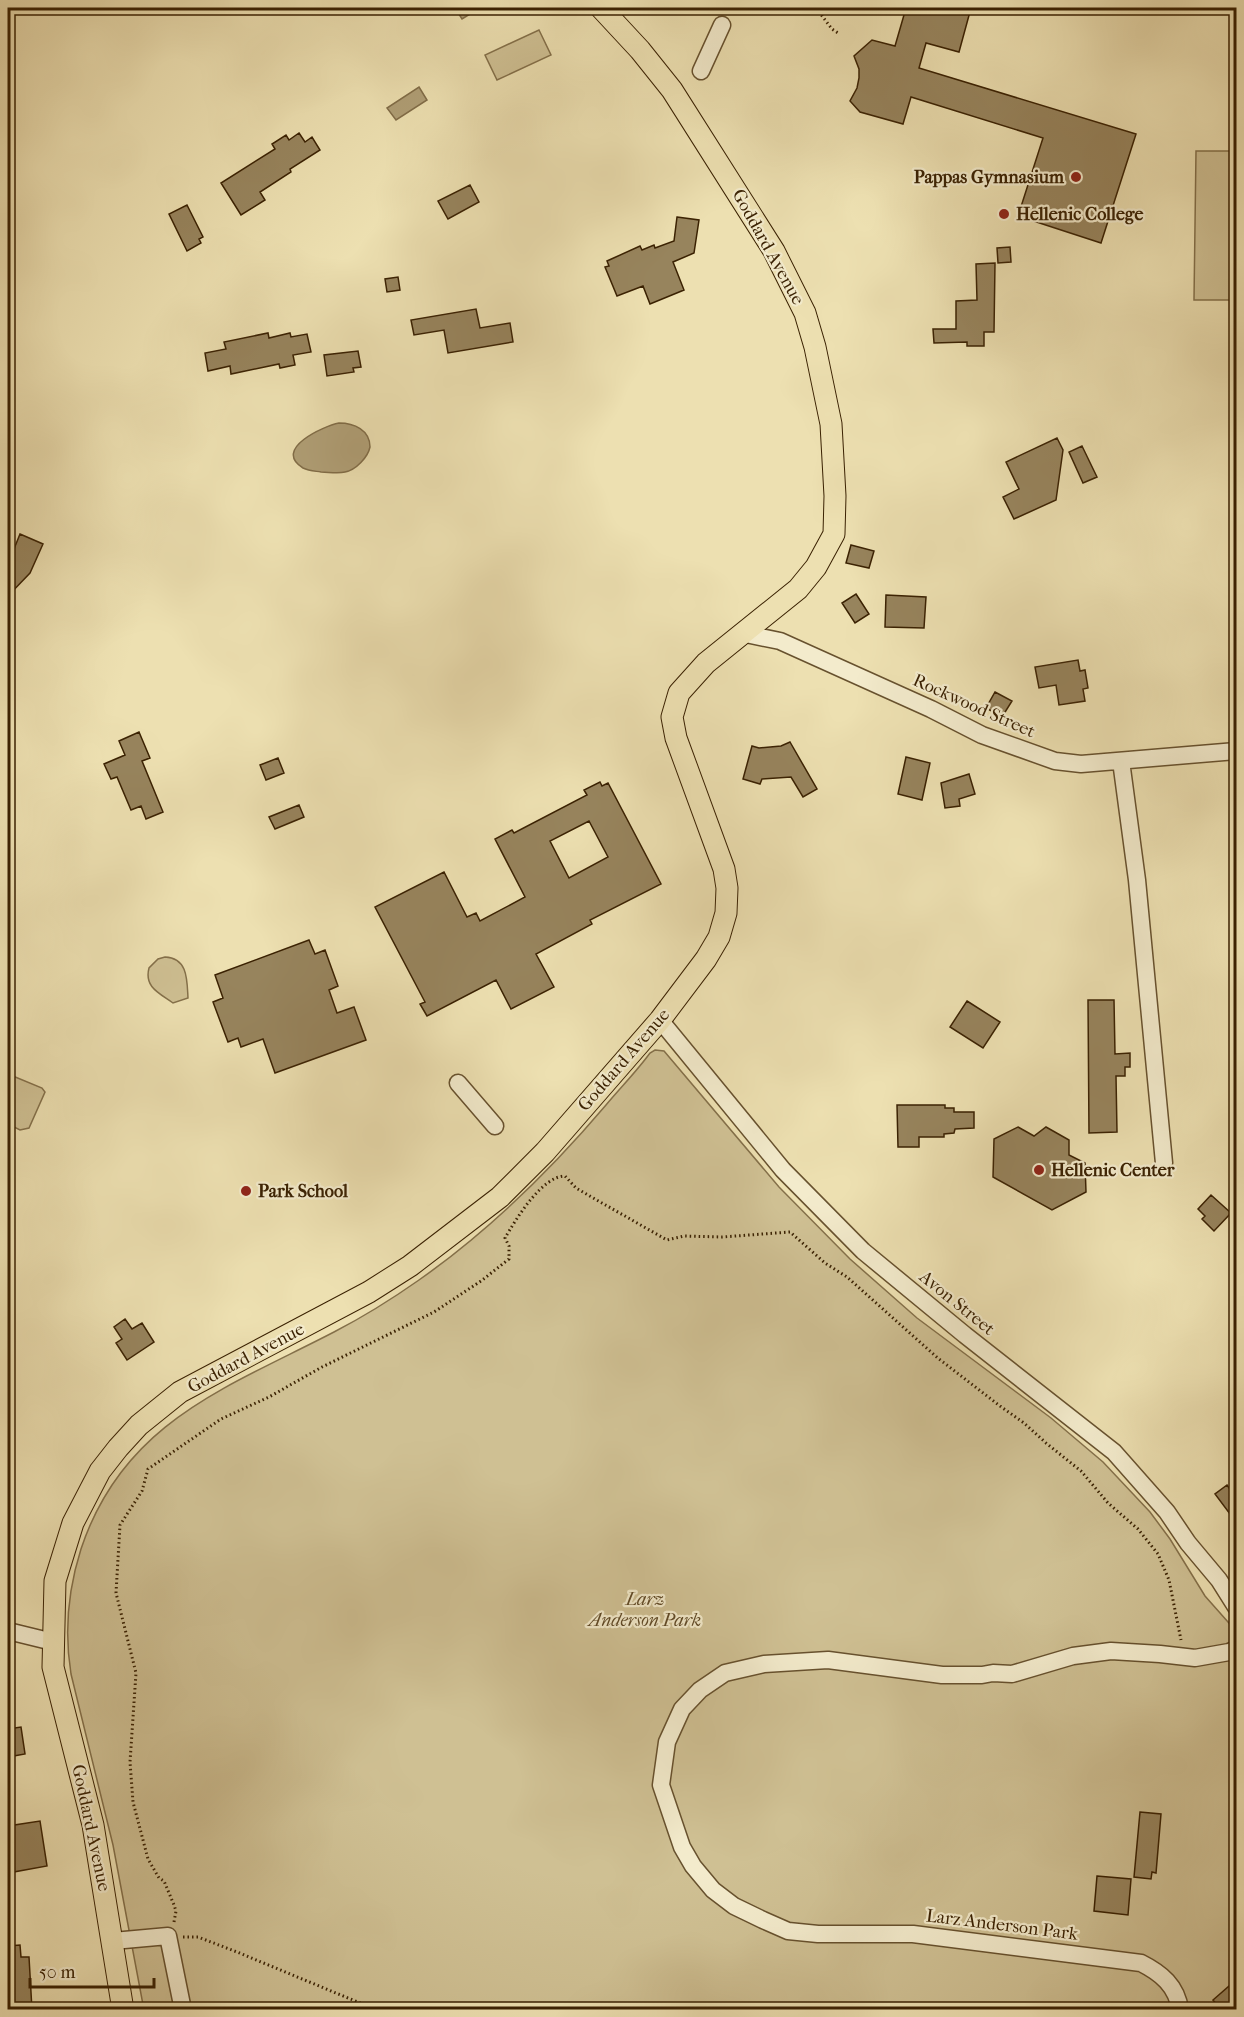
<svg xmlns="http://www.w3.org/2000/svg" width="1244" height="2017" viewBox="0 0 1244 2017" font-family="'IM FELL French Canon',serif">
<rect width="100%" height="100%" fill="#ede0b1"/>
<filter id="stains"><feTurbulence type="fractalNoise" baseFrequency=".00333" numOctaves="4"/><feColorMatrix values="0 0 0 0 .2 0 0 0 0 .09 0 0 0 0 .02 0 0 0 .5 -.17"/></filter>
<radialGradient id="worn" r=".72"><stop offset=".6" stop-color="#630" stop-opacity="0"/><stop offset="1" stop-color="#630" stop-opacity=".3"/></radialGradient>
<path fill="#cfc093" stroke="#84704a" stroke-width="1.5" d="M539,30L551,55L497,80L485,55Z
M1196,151H1236V300H1194Z
M165,957C188,958 187,980 188,998L173,1003C159,993 144,987 149,968L158,959Z
M655,1050L664,1051L779,1187L850,1259L917,1318L1051,1418L1103,1462L1150,1512L1170,1539L1205,1596L1236,1631V2009L144,2010L113,1845L71,1674C64,1631 68,1590 81,1549C123,1422 226,1388 334,1332C363,1317 392,1299 419,1280C490,1230 550,1171 606,1105C621,1087 637,1071 650,1053Z
M8,1074L42,1088L45,1092L29,1128L20,1130L10,1125L8,1119Z"/>
<path fill="#b09f76" stroke="#816d48" stroke-width="1.5" d="M455,8H480L462,19Z
M419,87L427,100L396,120L387,108Z
M339,423C354,423 370,430 370,447C368,457 356,470 345,472C338,474 328,472 321,472C315,471 309,471 303,468C272,449 324,426 339,423Z"/>
<path fill="#97845d" stroke="#3a2102" stroke-width="1.5" fill-rule="evenodd" d="M906,8H971L959,52L926,43L919,68L1136,134L1101,243L1018,216L1043,138L911,97L903,124L860,112L850,101L857,88L859,78V69L854,56L872,40L895,46Z
M299,133L305,142L312,137L320,150L290,169L291,172L260,192L265,200L241,215L221,183L275,149L272,144L286,135L289,140Z
M470,185L479,202L448,219L438,201Z
M187,205L203,237L199,239L201,243L187,251L169,214Z
M677,217L699,220L694,253L673,262L684,290L650,304L643,286L617,296L605,267L609,266L607,261L640,246L642,250L654,245L655,248L674,241Z
M1010,247L1011,262L998,263L997,248Z
M995,263L994,332H984V346H967V342L934,343L933,329H956V301L977,300L976,264Z
M398,277L400,290L387,292L385,279Z
M476,309L480,328L510,323L513,342L448,353L444,330L414,335L411,320Z
M268,333L269,338L290,333L291,337L307,334L311,352L293,355L295,365L280,368L279,364L231,374L230,366L208,371L205,353L226,349L224,342Z
M358,351L361,367L353,368L354,372L327,376L324,355Z
M1057,438L1063,450L1056,500L1014,519L1003,497L1019,489L1006,462Z
M1082,446L1097,477L1083,483L1069,452Z
M20,534L43,544L30,573L8,596V564Z
M851,545L874,551L869,568L846,563Z
M856,594L869,614L855,623L842,603Z
M886,595L926,597L924,628L885,627Z
M1078,660L1080,671L1085,670L1088,688L1083,689L1085,701L1059,705L1056,685L1039,688L1035,667Z
M995,692L1012,701L1002,717L986,708Z
M139,732L150,758L142,761L163,812L146,819L141,806L131,810L117,777L111,779L104,764L125,755L119,741Z
M790,742L817,789L803,797L791,777L762,779L760,784L743,779L752,746L759,748L781,746Z
M906,757L930,763L922,800L898,794Z
M278,758L284,773L266,780L260,765Z
M969,774L975,794L959,799L960,806L945,808L941,783Z
M600,782L602,786L608,783L661,884L590,920L592,924L536,954L554,987L511,1009L496,980L427,1016L420,1004L425,1002L375,907L444,872L467,917L476,913L480,921L525,897L495,839L512,830L514,833L587,795L584,790ZM589,821L608,857L569,878L550,841Z
M299,805L304,817L275,829L269,817Z
M309,940L315,954L325,950L338,986L329,990L337,1013L354,1007L366,1040L275,1073L263,1039L241,1047L238,1038L228,1042L213,1002L223,998L215,975Z
M1088,1000H1114L1115,1054L1130,1053V1067H1125V1076H1116L1117,1132L1089,1133Z
M967,1001L1000,1022L983,1048L950,1027Z
M897,1105H945V1108H954V1112H974V1128L955,1129L954,1133L944,1134V1137H919V1147H898Z
M1018,1127L1034,1136L1046,1127L1069,1140V1155L1085,1163L1086,1192L1052,1210L993,1177L994,1139Z
M1211,1195L1231,1213L1214,1231L1202,1219L1205,1216L1198,1209Z
M125,1319L132,1329L142,1323L154,1342L127,1360L116,1343L122,1339L114,1327Z
M1227,1485L1236,1498V1522L1215,1494Z
M21,1727L25,1754L8,1757V1729Z
M1140,1812L1161,1814L1156,1873L1152,1872L1151,1879L1134,1877Z
M40,1821L47,1866L8,1873V1826Z
M1097,1876L1131,1879L1128,1915L1094,1911Z
M20,1945L21,1957H29L32,2010H8V1946Z
M1236,1980V2010H1221L1213,2000Z"/>
<g fill="none" stroke-linecap="round" stroke-linejoin="round">
<defs>
<path id="minor" d="M701,71L722,25
M741,633L780,641L931,709L982,735L1055,761L1081,764L1236,751
M1121,761L1137,880L1164,1163
M660,1020L783,1170L863,1251L965,1335L1114,1452L1167,1512L1188,1543L1219,1580L1236,1607
M458,1083L495,1126
M8,1631L53,1642
M113,1941L168,1936L183,2010
M1180,2010C1177,1986 1161,1973 1141,1963L913,1934H818L788,1931L763,1920L734,1906L713,1890L693,1866L682,1847L661,1785L667,1742L682,1709L700,1690L725,1673L764,1664L828,1660L942,1675H982L993,1673L1012,1674L1073,1656L1111,1651L1160,1654L1195,1658L1229,1652L1236,1649"/>
<path id="major" d="M123,2010L93,1825L53,1667L55,1581L73,1523L100,1471L118,1448L139,1425L180,1392L369,1292L410,1266L500,1197L545,1152L660,1020L706,959L719,937L726,913L727,888L724,869L676,738L672,717L679,693L706,663L798,589L816,567L834,534L835,496L831,424L815,347L805,313L774,251L672,90L640,50L601,8"/>
</defs>
<use href="#minor" stroke="#67512e" stroke-width="19"/>
<use href="#major" stroke="#3a2102" stroke-width="23"/>
<path stroke="#3a2102" stroke-width="3" stroke-dasharray="1.5 3" stroke-linecap="butt" d="M816,8L832,29L838,33
M1017,8L1035,13L1076,8
M174,1922L176,1911L174,1905L164,1881L159,1878L148,1859L133,1802L130,1762L136,1673L116,1593L120,1525L142,1491L148,1469L221,1419L269,1397L322,1367L434,1312L481,1281L509,1259V1246L505,1238C516,1219 542,1176 565,1176L576,1188L595,1199L667,1240L684,1236L722,1237L790,1232L825,1263L847,1277L939,1359L1000,1406L1024,1423L1046,1443L1081,1471L1108,1503L1138,1529L1158,1554L1169,1580L1181,1640
M183,1937H198L237,1952L377,2010"/>
<use href="#minor" stroke="#f3ebcc" stroke-width="16"/>
<use href="#major" stroke="#ede0b1" stroke-width="21"/>
</g>
<g fill="#8f2418" stroke="#f3ebcc" stroke-width="2">
<circle cx="1076" cy="177" r="6"/>
<circle cx="1004" cy="214" r="6"/>
<circle cx="1039" cy="1170" r="6"/>
<circle cx="246" cy="1191" r="6"/>
</g>
<g text-anchor="middle" dominant-baseline="central" stroke-width="4.5" stroke-linejoin="round" paint-order="stroke">
<g font-size="18" font-weight="bold" fill="#3a2102" stroke="#f3ebcc" text-anchor="start">
<text x="1064" y="177" text-anchor="end">Pappas Gymnasium</text>
<text x="1016" y="214">Hellenic College</text>
<text x="1051" y="1170">Hellenic Center</text>
<text x="258" y="1191">Park School</text>
</g>
<g font-size="18" fill="#3a2102" stroke="#f3ebcc">
<text transform="translate(768 247) rotate(61)">Goddard Avenue</text>
<text transform="translate(974 706) rotate(24)">Rockwood Street</text>
<text transform="translate(624 1060) rotate(-49)">Goddard Avenue</text>
<text transform="translate(957 1303) rotate(39)">Avon Street</text>
<text transform="translate(246 1358) rotate(-28)">Goddard Avenue</text>
<text transform="translate(91 1828) rotate(78)">Goddard Avenue</text>
<text transform="translate(1002 1925) rotate(7)">Larz Anderson Park</text>
</g>
<g font-size="18" font-style="italic" fill="#5f4926" stroke="#f3ebcc">
<text x="645" y="1599">Larz<tspan x="645" dy="21">Anderson Park</tspan></text>
</g>
</g>
<rect width="1244" height="2017" fill="none" stroke="#ede0b1" stroke-width="30"/>
<rect x="9" y="9" width="1226" height="1999" fill="none" stroke="#3a2102" stroke-width="3"/>
<rect x="15" y="15" width="1214" height="1987" fill="none" stroke="#3a2102" stroke-width="1.5"/>
<path d="M30 1978v9h124v-9" fill="none" stroke="#3a2102" stroke-width="3"/>
<text x="39" y="1978" font-size="18" fill="#3a2102" stroke="#f3ebcc" stroke-width="4.5" paint-order="stroke">50 m</text>
<rect width="100%" height="100%" filter="url(#stains)"/>
<rect width="100%" height="100%" fill="url(#worn)"/>
</svg>
